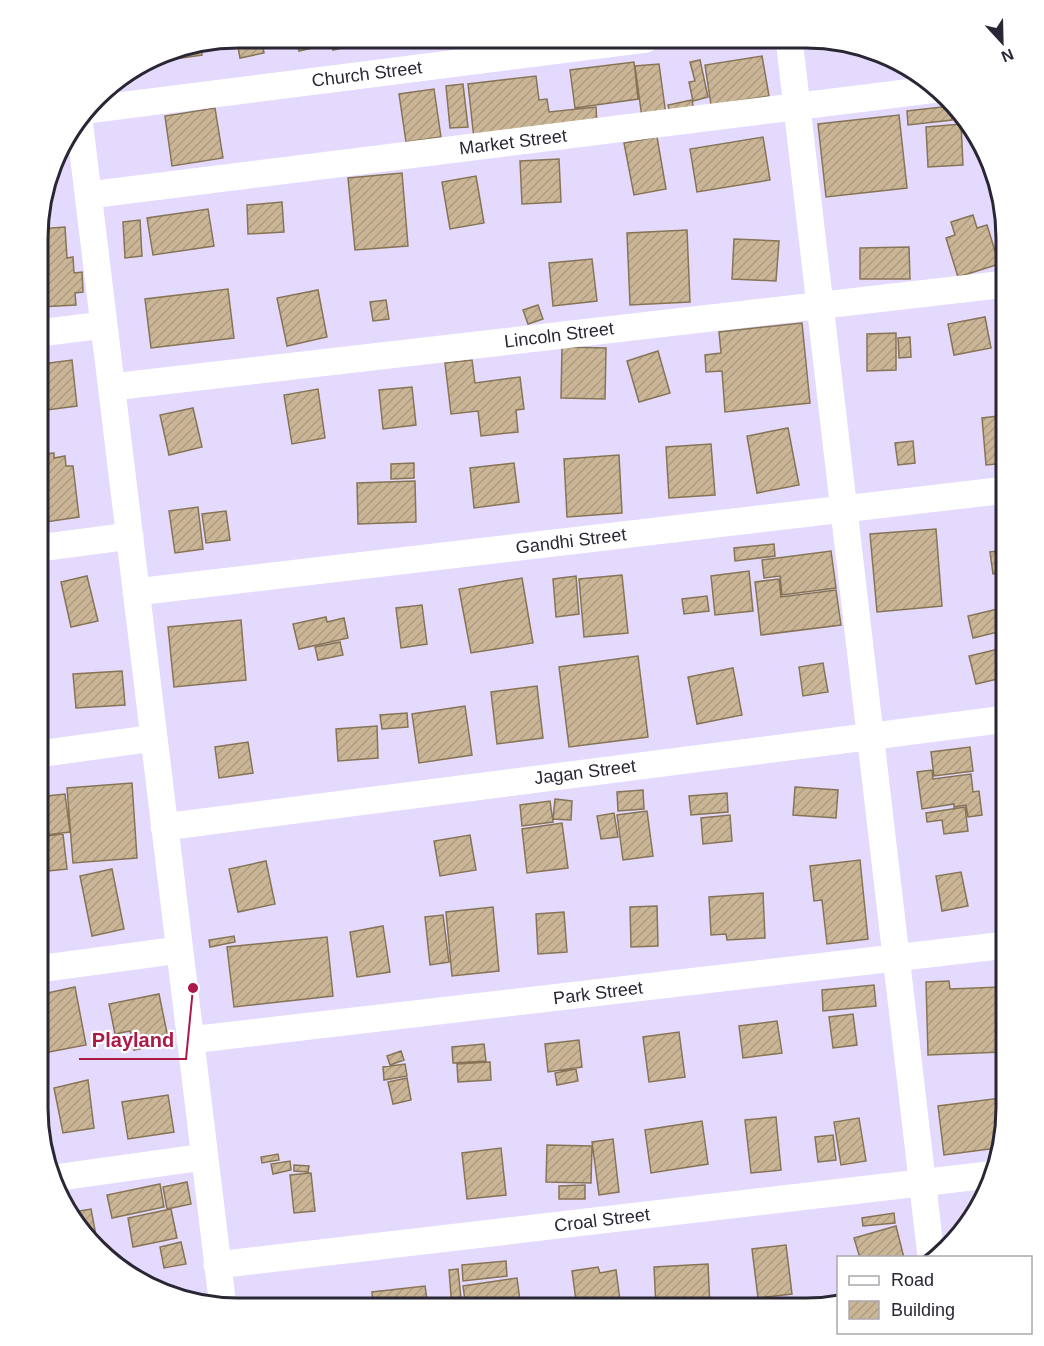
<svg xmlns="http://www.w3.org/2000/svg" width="1044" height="1346" viewBox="0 0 1044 1346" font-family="Arial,sans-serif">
<defs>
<pattern id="building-hatch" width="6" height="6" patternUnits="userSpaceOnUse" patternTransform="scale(1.5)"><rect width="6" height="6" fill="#cab696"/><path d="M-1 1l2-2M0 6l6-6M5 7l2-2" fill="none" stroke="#ae9c82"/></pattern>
</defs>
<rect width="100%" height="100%" fill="#e4dafd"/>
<path fill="url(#building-hatch)" stroke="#877456" stroke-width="1.5" d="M238,38H270L271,41L262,43L264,53L240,58L238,47L233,48L232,44L221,46L220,40Z
M295,38H327L329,44L299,51Z
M330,38H372L373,41L333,50Z
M219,41L220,47L204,50L203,43Z
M201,44L202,55L147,63L173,48Z
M762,56L769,96L711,105L705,65Z
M700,60L708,97L693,101L689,82L695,81L690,62Z
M634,62L638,99L575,108L570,70Z
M659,64L666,115L642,118L635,66Z
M536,76L539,100L547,99L549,112L596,107L597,124L474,139L468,84Z
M463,84L468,127L450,128L446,86Z
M434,89L441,137L406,142L399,94Z
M692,100L694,112L671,117L668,105Z
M951,106L952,120L908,125L907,111Z
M215,108L223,158L172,166L165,116Z
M899,115L907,188L826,197L818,124Z
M961,124L963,165L928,167L926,127Z
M657,137L666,189L634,195L624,143Z
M763,137L770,180L697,192L690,149Z
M559,159L561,202L522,204L520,161Z
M402,173L408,246L355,250L348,178Z
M476,176L484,223L450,229L442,182Z
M49,183L51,200L43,201Z
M282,202L284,232L248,234L247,205Z
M208,209L214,246L153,255L147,218Z
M973,215L977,228L987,225L999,264L958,277L946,238L955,235L951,222Z
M140,220L142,256L125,258L123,222Z
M65,227L67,258L73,257L74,273L82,272L83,292L75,293L76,305L39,307V229Z
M687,230L690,302L630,305L627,233Z
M734,239L779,241L776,281L732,279Z
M909,247L910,279H860V248Z
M592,259L597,301L553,306L549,263Z
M228,289L234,338L151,348L145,299Z
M318,290L327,337L287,346L277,298Z
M386,300L389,319L373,321L370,302Z
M538,305L543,319L528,324L523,310Z
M985,317L991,348L954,355L948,324Z
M802,323L810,403L725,412L722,371L706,372L705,355L721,353L719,332Z
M896,333V370L867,371V334Z
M910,337L911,357L899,358L898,338Z
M562,347L606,348L605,399L561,398Z
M658,351L670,393L639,402L627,361Z
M72,360L77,406L39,411V373H43L42,364Z
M472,360L475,383L520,377L524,409L516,410L518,432L481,436L478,411L451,414L445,363Z
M412,387L416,425L383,429L379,390Z
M318,389L325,438L292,444L284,395Z
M193,408L202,447L169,455L160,415Z
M1006,415V463L986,465L982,418Z
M788,428L799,485L757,493L747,436Z
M913,441L915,463L898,465L895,443Z
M711,444L715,495L669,498L666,447Z
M54,453V458L65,456L66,466H73L79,517L39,523V463H42L41,454Z
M619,455L622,513L567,517L564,459Z
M414,463V478L391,479V464Z
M514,463L519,502L474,508L470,468Z
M415,481L416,522L358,524L357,483Z
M198,507L203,549L175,553L169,511Z
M226,511L230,540L206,543L202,514Z
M936,529L942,606L877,612L870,534Z
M774,544L775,556L735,561L734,548Z
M1006,549V561L999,562L997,550Z
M831,551L836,588L782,595L780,576L764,578L762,560Z
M997,551L998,564L1006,563V584L1001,585L999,573L993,574L990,552Z
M749,571L753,611L715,615L711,576Z
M622,575L628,633L584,637L579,579Z
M87,576L98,621L71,627L61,582Z
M576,576L579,614L556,617L553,579Z
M522,578L533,643L471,653L459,589Z
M779,579L781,597L836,590L841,625L761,635L755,582Z
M707,596L709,611L684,614L682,599Z
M422,605L427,644L401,648L396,608Z
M1006,607V630L973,638L968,616Z
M326,617L327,622L344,618L348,638L299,649L293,624Z
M241,620L246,680L174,687L168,627Z
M1006,633V673L998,635Z
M340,642L343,655L318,660L315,647Z
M999,649L1006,677L976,684L969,656Z
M638,656L648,737L569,747L559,667Z
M823,663L828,692L803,696L799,667Z
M733,668L742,715L697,724L688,677Z
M122,671L125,705L76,708L73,674Z
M537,686L543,738L497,744L491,692Z
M465,706L472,755L419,763L412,714Z
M407,713L408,727L382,729L380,715Z
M377,726L378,758L338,761L336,729Z
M248,742L253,773L219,778L215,747Z
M970,747L973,771L934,776L931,752Z
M1006,754V827H1003L998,755Z
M932,770L933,779L971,774L973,792L979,791L982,815L968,817L966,805L954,807V804L922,809L917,772Z
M132,783L137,858L73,863L67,788Z
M795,787L838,790L836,818L793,815Z
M643,790L644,809L618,811L617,792Z
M727,793L728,812L691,815L689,796Z
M65,794L70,832L45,835L41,808L48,807L47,796Z
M555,799L572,801L571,820L553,819Z
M550,801L553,822L522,826L520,805Z
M965,807L968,831L944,834L942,820L927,822L926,813Z
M647,811L653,856L623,860L617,815Z
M614,813L618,837L601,839L597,816Z
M730,815L732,841L703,844L701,818Z
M562,823L568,868L527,873L522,829Z
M63,834L67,869L38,872V837Z
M470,835L476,870L440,876L434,841Z
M860,860L868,939L827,944L822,900L814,901L810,866Z
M266,861L275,904L238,912L229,869Z
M112,869L124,929L92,936L80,876Z
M961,872L968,906L942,911L936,876Z
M763,893L765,938L727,940L726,934L711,935L709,897Z
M657,906L658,946L631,947L630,907Z
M493,907L499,971L452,976L446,912Z
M564,912L567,952L538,954L536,914Z
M443,915L449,962L430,965L425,917Z
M383,926L390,972L357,977L350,932Z
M234,936L235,942L210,947L209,940Z
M327,937L333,996L234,1007L227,947Z
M949,981L950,989L1000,987L1002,1052L928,1055L926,982Z
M874,985L876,1006L823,1011L822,990Z
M75,987L86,1045L38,1054V995Z
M159,994L169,1043L134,1050L130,1031L115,1034L109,1004Z
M853,1014L857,1045L833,1048L829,1017Z
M777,1021L782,1053L743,1058L739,1026Z
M679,1032L685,1077L649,1082L643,1037Z
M579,1040L582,1067L548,1072L545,1044Z
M484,1044L486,1061L453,1063L452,1047Z
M401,1051L404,1060L390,1065L387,1056Z
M490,1062L491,1080L458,1082L457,1064Z
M405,1064L407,1076L384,1080L383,1067Z
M576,1069L578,1081L557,1085L555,1073Z
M407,1078L411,1100L393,1104L388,1082Z
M88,1080L94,1128L63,1133L54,1088Z
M168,1095L174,1132L128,1139L122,1102Z
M1001,1098L1002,1103H1006V1122L997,1148L944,1155L938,1106Z
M776,1117L781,1170L751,1173L745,1120Z
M859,1118L866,1161L841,1165L834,1122Z
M702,1121L708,1164L651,1173L645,1130Z
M833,1135L836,1160L818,1162L815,1137Z
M613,1139L619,1192L599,1195L592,1142Z
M547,1145L592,1146L591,1183L546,1182Z
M501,1148L506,1195L467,1199L462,1153Z
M278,1154L279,1160L262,1163L261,1157Z
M290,1161L291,1170L273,1174L271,1164Z
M294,1165L309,1166L308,1172L294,1171Z
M311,1173L315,1211L294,1213L290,1175Z
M187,1182L191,1204L167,1209L163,1187Z
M160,1184L164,1207L112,1218L107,1195Z
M585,1185V1199H559V1186Z
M91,1209L97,1241L73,1212Z
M171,1209L177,1238L133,1247L128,1218Z
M894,1213L895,1223L863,1226L862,1218Z
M896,1226L904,1258H860L854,1238Z
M181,1242L186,1264L164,1268L160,1247Z
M786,1245L792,1294L758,1298L752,1249Z
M506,1261L507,1276L463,1281L462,1265Z
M708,1264L710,1308H656L654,1267Z
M598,1267L600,1273L616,1270L621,1308H577L572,1271Z
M458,1269L462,1308H452L449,1270Z
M517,1278L521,1308H466L463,1286Z
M425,1286L428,1307H373L372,1292Z
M332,1299L334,1307H298V1305Z"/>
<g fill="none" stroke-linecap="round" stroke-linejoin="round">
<path stroke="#fff" stroke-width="27" d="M789,39L931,1256
M87,110L646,39
M79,119L223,1307
M89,195L937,89
M39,333L104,325
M112,387L1006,284
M39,548L130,536
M136,592L1006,490
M38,754L154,738
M164,827L1006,719
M38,969L179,950
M190,1040L1006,945
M54,1178L204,1157
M217,1265L988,1175"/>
</g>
<g text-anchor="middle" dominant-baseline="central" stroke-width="4.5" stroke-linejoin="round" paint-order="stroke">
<g font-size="18" fill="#2a2634" stroke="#fff">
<text transform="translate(367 74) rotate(-7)">Church Street</text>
<text transform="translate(513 142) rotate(-7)">Market Street</text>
<text transform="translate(559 335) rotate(-7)">Lincoln Street</text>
<text transform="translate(571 541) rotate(-7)">Gandhi Street</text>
<text transform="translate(585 772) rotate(-7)">Jagan Street</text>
<text transform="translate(598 993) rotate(-7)">Park Street</text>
<text transform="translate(602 1220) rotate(-7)">Croal Street</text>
</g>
</g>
<path d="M0 0H1044V1346H0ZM238 48H806A190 190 0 0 1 996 238V1108A190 190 0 0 1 806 1298H238A190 190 0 0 1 48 1108V238A190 190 0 0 1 238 48Z" fill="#fff" fill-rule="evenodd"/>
<path fill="none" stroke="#2a2634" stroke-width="3" d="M238 48H806A190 190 0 0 1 996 238V1108A190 190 0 0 1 806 1298H238A190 190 0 0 1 48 1108V238A190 190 0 0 1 238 48Z"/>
<path fill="none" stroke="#ac1947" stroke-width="2" d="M193 988L186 1059H79"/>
<circle fill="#ac1947" stroke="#fff" stroke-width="2" cx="193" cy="988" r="6"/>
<g font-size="20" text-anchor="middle" font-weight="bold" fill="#ac1947" stroke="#fff" stroke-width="4.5" stroke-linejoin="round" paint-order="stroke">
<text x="133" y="1047">Playland</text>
</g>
<rect x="837" y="1256" width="195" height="78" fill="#ffffff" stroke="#aaa8ae" stroke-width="1.5"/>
<rect x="849" y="1276" width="30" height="9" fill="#ffffff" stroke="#aaa8ae" stroke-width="1.5"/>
<text x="891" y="1286" font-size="18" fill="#2a2634">Road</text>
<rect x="849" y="1301" width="30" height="18" fill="url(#building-hatch)" stroke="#aaa8ae" stroke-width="1.5"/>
<text x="891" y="1316" font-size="18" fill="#2a2634">Building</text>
<g transform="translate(1002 42) rotate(158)" stroke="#ffffff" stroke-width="4.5" paint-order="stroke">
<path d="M0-4.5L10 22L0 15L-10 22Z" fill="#2a2634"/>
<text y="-9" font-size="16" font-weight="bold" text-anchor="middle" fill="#2a2634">N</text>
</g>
</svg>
